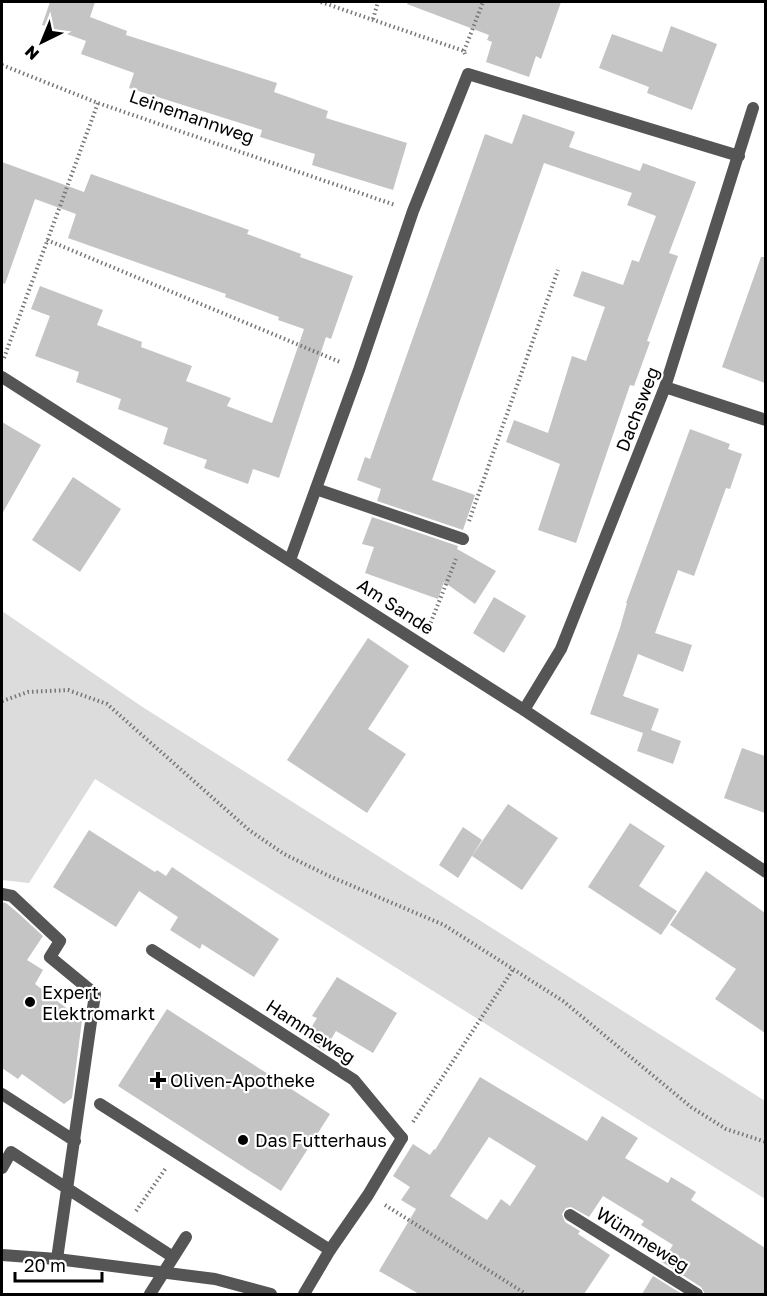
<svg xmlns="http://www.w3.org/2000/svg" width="767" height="1296" viewBox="0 0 767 1296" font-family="'Golos Text',sans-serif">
<rect width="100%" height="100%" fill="#fff"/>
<path fill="#dcdcdc" d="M2,611L141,706L765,1101V1199L95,779L29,883L2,880Z"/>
<path fill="#c4c4c4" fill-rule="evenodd" d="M50,2H95L90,17L127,31L126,35L277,83L274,92L328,111L326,118L407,143L393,190L312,165L315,154L260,137L262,130L129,88L134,73L81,54L86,41L42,25Z
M408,2H561L541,59L536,56L529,77L486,62L492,42L487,40L489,35L407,4Z
M671,26L717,44L692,110L647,93L649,87L599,68L612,34L662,52Z
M523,114L575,132L569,147L640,171L643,163L696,182L669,253L678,256L647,341L650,342L634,386L630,385L576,543L538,530L560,464L506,442L514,420L548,433L572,356L586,361L605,307L573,296L582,271L623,285L632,260L639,262L656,216L627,205L632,193L544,163L432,480L475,495L463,530L377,501L381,489L357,480L365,457L370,459L485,134L512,144Z
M2,162L84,192L91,174L249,230L247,234L301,254L300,257L353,276L331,339L326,337L279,478L253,469L248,484L204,468L207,460L163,444L168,428L118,409L121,399L76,382L79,372L35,356L50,316L31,309L40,286L103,310L97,325L142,342L141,347L192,366L186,381L231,398L227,406L272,423L304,329L278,320L279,317L225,297L226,294L68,238L76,214L35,199L5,284L2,283Z
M761,257H765V383L722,367Z
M2,422L41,445L2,514Z
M690,429L730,444L728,449L742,454L730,489L726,488L694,576L678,570L655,633L692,645L683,672L638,654L623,696L659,709L651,730L681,741L673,764L637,751L643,733L590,714L620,628L627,603H626Z
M73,477L121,509L80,572L32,540Z
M372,517L458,546L457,549L496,571L475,604L444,582L438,599L365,573L374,547L362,544Z
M494,597L526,616L504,653L473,633Z
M368,638L409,666L368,729L406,754L367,813L287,760Z
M742,748L765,756V813L724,798Z
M508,804L558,838L522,890L472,856Z
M630,823L665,846L639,886L677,911L661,935L588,887Z
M463,827L482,840L458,878L439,865Z
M89,830L155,872L157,870L166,876L172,867L279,939L254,977L202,944L200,949L170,930L178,917L139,891L116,927L53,887Z
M706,871L765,913V1033L715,999L736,969L670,925Z
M2,902L6,903L18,913L43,936L27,960L43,970L35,984L82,1020L72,1098L64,1104L22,1074L18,1079L2,1068Z
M337,977L397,1013L373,1053L336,1031L324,1051L305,1038L317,1018L312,1016Z
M167,1009L330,1114L281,1191L118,1086Z
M480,1077L587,1141L602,1116L638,1138L625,1158L668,1183L671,1177L696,1192L691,1200L765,1248V1294H705L701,1287L662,1262L673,1245L641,1225L644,1221L603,1196L589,1217L571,1207L566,1208L562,1214L565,1222L580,1231L578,1234L610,1255L584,1294H419L379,1271L416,1209L401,1200L410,1187L393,1176L413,1144L430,1155L434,1149L435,1150ZM489,1137L536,1166L510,1206L501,1199L487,1220L450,1196Z
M653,1276L682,1294H642Z"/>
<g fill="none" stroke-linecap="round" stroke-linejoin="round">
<path stroke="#777" stroke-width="4" stroke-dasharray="1.5 3" stroke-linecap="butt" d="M321,2L464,51L465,54
M373,19L378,2
M464,51L483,2
M2,65L98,103L395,205
M47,240L340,362
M4,358L98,103
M469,521L558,270
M429,627L456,559
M2,701L28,692L68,690L107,704L249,830L284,854L329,876L444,925L563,1001L691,1107L726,1129L766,1142
M413,1122L514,968
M385,1205L526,1294
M136,1211L166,1168"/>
<path stroke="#555" stroke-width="12" d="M316,489L463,539
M2,894L12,896L60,941L50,957L95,994L57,1259
M152,950L354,1080L402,1138
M2,1094L75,1141
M100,1104L330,1250
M2,1168L11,1152L173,1257"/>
<path stroke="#555" stroke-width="12" d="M150,1294L186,1237"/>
<path stroke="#555" stroke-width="12" d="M2,377L524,710L766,872
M665,387L766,420
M290,560L359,370L413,211L468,74L739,156
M524,710L561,649L665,387L753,108
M570,1215L697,1294
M2,1255L57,1259L215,1279L271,1294
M304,1294L330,1250L368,1195L402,1138"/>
</g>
<g fill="#000" stroke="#fff" stroke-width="2">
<circle cx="30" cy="1002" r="6"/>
<path d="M155 1071h6v6h6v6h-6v6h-6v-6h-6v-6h6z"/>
<circle cx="243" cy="1140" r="6"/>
</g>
<g text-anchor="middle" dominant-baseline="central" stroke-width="4.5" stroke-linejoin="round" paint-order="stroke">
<g font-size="18" fill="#000" stroke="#fff">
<text transform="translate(192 116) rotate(19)">Leinemannweg</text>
<text transform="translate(637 409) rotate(-69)">Dachsweg</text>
<text transform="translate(396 606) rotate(33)">Am Sande</text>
<text transform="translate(311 1031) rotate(33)">Hammeweg</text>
<text transform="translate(643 1239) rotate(32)">Wümmeweg</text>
</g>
<g font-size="18" fill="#000" stroke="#fff" text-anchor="start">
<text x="42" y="992">Expert<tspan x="42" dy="21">Elektromarkt</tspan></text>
<text x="170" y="1080">Oliven-Apotheke</text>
<text x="255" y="1140">Das Futterhaus</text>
</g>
</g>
<rect width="767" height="1296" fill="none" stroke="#000000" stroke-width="6"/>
<g transform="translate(42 42) rotate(223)" stroke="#ffffff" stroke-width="4.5" paint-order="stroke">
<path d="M0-4.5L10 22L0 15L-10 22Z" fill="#000000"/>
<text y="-9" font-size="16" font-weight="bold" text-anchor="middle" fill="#000000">N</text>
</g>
<path d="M15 1272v9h87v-9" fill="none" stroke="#000000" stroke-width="3"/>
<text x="24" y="1272" font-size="18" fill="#000000" stroke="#ffffff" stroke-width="4.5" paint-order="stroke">20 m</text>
</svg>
